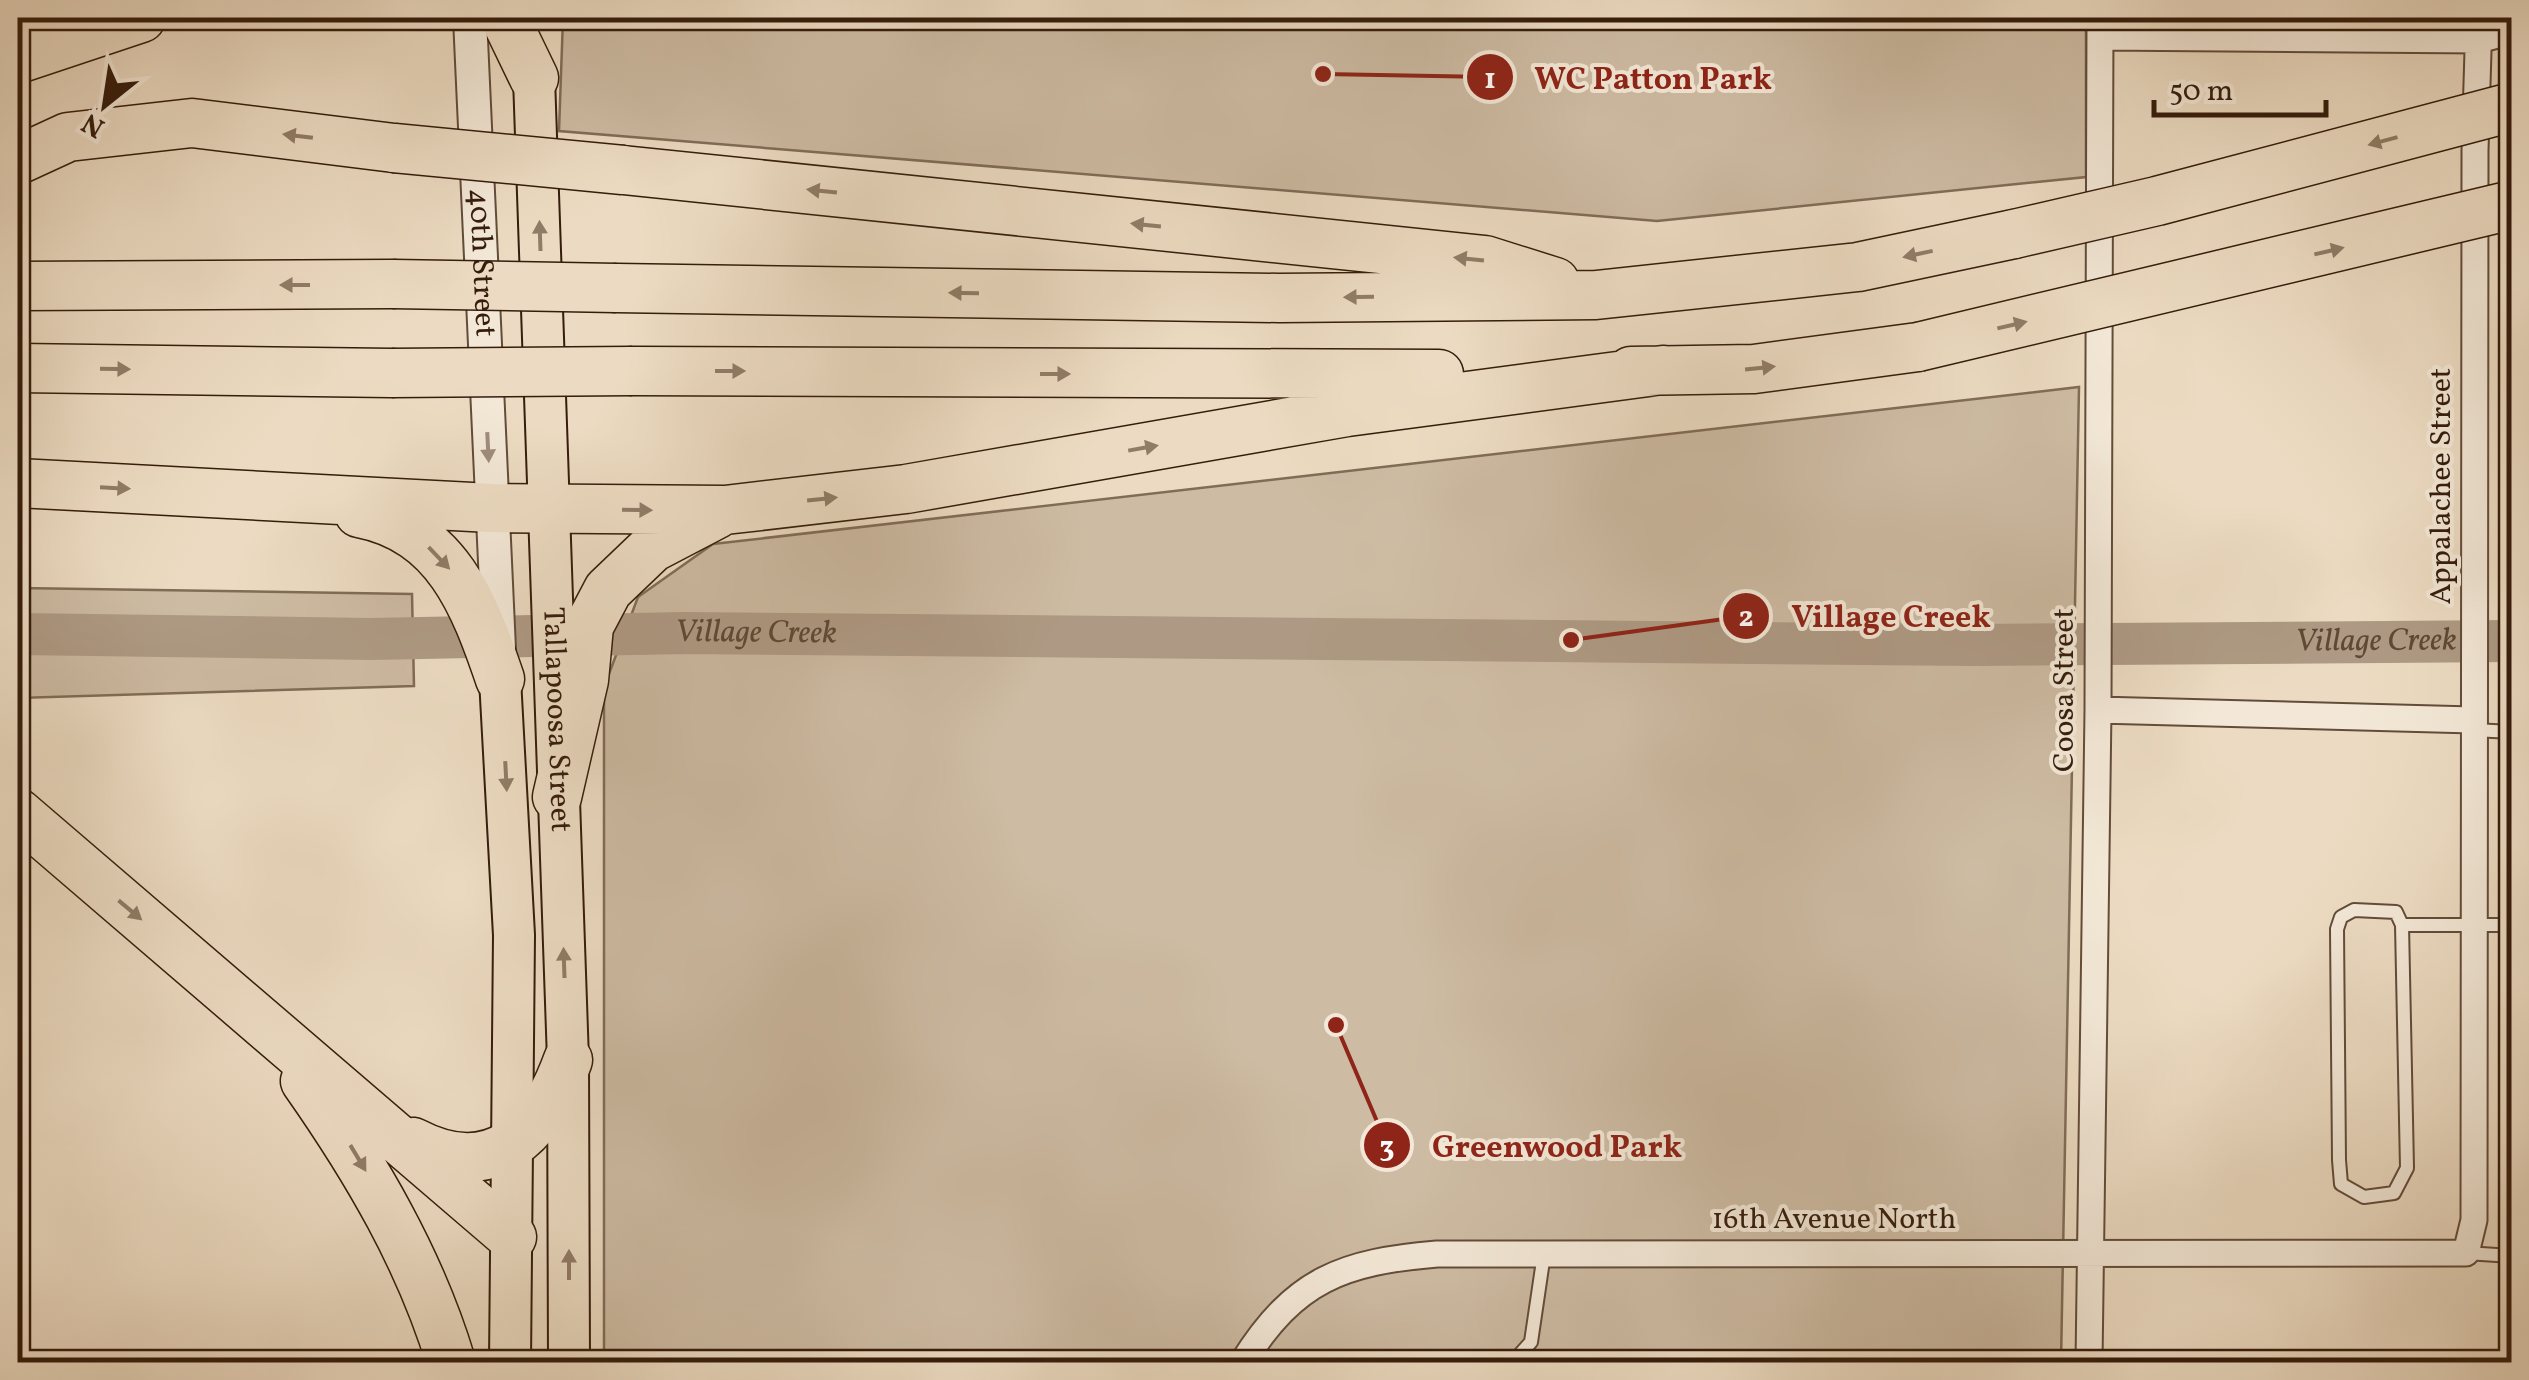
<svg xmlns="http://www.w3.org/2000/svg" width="2529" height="1380" viewBox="0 0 2529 1380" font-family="Vollkorn,serif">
<rect width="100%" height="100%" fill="#ecdbc2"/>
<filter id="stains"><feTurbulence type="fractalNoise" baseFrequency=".002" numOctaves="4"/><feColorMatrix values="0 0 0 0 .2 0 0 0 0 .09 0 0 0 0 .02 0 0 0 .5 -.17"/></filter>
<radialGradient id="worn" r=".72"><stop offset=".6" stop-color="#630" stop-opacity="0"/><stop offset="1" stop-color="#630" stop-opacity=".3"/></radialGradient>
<path fill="#cdbba3" stroke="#816c58" stroke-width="2.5" d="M563,18H2086V177L1657,221L559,131Z
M2079,387L2061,1362H604V687L638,597L713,544Z
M18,588L412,594L414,686L18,698Z"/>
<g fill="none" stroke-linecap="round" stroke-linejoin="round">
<path stroke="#ae9a84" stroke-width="42" id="s1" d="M18,634L371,639L685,633L1975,645L2512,641"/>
<defs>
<path id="service" d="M2474,730L2512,732
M2402,925L2396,912L2354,910L2341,917L2337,929L2339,1160L2341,1184L2364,1197L2394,1193L2407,1168L2402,925H2512
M2466,1253L2512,1256
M1513,1362L1531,1342L1544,1254"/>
<path id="minor" d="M2100,37L2479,40L2512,31
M2098,710L2473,720
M1243,1362C1295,1279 1343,1262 1437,1254L2466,1253L2474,1220L2475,150L2479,18
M2089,1362L2098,710L2100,18"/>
<g id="tertiary">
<path id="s2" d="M470,18L499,649"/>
</g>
<g id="primary">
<path id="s3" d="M534,78L568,1060L569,1362"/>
<path d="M500,679L514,935L510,1362"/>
</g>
<path id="motorway" d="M505,18L534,78
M18,59L141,18
M18,160L68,137L192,123L394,148
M623,170L1485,260L1555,282
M18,286L393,284
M616,288L1279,298L1596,295L1858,267L2014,234
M18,368L392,373
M632,371L1439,374
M1631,371L1754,369L1918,347
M18,483L491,508L725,510L906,489L1347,412L1663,370
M359,513C447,530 474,603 500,679
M557,797L584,680L589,626L608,590L652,548L717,514
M18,813L512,1237
M305,1081C366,1168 420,1259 451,1362
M413,1142C493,1184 541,1134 568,1060"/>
</defs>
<use href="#service" stroke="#634c3a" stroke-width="16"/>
<use href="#minor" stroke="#634c3a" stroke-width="29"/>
<use href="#tertiary" stroke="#634c3a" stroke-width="36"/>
<use href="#primary" stroke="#351c0c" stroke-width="44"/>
<use href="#motorway" stroke="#351c0c" stroke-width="51"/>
<use href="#service" stroke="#f3e8d7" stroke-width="12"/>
<use href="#minor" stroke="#f3e8d7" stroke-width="25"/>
<use href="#tertiary" stroke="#f3e8d7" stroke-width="32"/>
<use href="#primary" stroke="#ecdbc2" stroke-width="40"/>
<use href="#motorway" stroke="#ecdbc2" stroke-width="48"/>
<defs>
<path id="motorway-bridge" d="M394,148L623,170
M2014,234L2157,201L2512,107
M393,284L616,288
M1918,347L2512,205
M392,373L632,371"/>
</defs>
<use href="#motorway-bridge" stroke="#351c0c" stroke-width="51" stroke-linecap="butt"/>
<use href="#motorway-bridge" stroke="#ecdbc2" stroke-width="48"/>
</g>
<defs><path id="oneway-solid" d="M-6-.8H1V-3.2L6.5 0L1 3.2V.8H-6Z" transform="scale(2.5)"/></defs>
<g fill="#907c67">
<use href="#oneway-solid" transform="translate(298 136) rotate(-173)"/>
<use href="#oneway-solid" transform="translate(2383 141) rotate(165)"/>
<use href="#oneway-solid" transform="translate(822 191) rotate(-174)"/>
<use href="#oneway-solid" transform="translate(1146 225) rotate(-174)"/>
<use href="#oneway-solid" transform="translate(540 236) rotate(-92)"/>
<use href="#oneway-solid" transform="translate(2329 251) rotate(-13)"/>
<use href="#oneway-solid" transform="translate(1918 254) rotate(168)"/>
<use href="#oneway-solid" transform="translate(1469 259) rotate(-174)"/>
<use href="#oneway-solid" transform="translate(295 285) rotate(180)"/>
<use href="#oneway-solid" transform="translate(964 293) rotate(-179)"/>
<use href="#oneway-solid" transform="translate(1359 297) rotate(179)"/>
<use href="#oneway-solid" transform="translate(2012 325) rotate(-13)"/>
<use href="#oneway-solid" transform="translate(1760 368) rotate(-6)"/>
<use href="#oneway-solid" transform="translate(115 369) rotate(1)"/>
<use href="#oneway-solid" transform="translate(730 371)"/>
<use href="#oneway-solid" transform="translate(1055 374)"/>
<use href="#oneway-solid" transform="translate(1143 448) rotate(-10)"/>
<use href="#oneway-solid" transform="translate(115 488) rotate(3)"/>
<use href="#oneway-solid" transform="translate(822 499) rotate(-6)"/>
<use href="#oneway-solid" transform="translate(637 510) rotate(1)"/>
<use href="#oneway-solid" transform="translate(439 558) rotate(46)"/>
<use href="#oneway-solid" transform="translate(506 776) rotate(87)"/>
<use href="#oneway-solid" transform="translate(130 910) rotate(40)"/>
<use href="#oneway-solid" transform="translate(564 963) rotate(-92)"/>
<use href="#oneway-solid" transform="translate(358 1158) rotate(59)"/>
<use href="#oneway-solid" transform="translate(569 1265) rotate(-90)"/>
</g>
<use fill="#9e8c7c" href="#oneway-solid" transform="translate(488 447) rotate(87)"/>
<g text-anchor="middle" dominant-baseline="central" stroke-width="8" stroke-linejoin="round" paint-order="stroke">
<g font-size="30" fill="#351c0c" stroke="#f3e8d7">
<text stroke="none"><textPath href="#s2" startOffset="245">40th Street</textPath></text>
<text transform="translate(2442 486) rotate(-90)">Appalachee Street</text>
<text transform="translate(2065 690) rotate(-90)">Coosa Street</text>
<text stroke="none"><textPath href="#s3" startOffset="642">Tallapoosa Street</textPath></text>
<text x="1834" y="1220">16th Avenue North</text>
</g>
<g font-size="32" font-style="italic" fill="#5f4836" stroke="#f3e8d7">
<text stroke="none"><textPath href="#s1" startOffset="738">Village Creek</textPath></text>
<text stroke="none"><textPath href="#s1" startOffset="2358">Village Creek</textPath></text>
</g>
</g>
<path fill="none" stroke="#8f2418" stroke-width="4" d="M1323 74L1490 77M1571 640L1746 616M1336 1025L1387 1145"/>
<g fill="#8f2418" stroke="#f3e8d7" stroke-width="4">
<circle cx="1323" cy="74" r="10"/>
<circle cx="1571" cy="640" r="10"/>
<circle cx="1336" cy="1025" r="10"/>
<circle cx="1490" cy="77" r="25"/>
<circle cx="1746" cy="616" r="25"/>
<circle cx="1387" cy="1145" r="25"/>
</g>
<g font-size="30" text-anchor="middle" font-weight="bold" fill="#fff">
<text x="1490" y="88">1</text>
<text x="1746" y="626">2</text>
<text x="1387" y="1156">3</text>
</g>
<g font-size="32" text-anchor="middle" font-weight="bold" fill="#8f2418" stroke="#f3e8d7" stroke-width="8" stroke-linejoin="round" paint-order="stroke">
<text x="1653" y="89">WC Patton Park</text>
<text x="1891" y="627">Village Creek</text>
<text x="1557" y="1157">Greenwood Park</text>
</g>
<rect width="2529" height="1380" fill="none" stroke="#ecdbc2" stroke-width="60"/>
<rect x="20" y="20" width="2489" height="1340" fill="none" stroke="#351c0c" stroke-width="5"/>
<rect x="30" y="30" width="2469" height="1320" fill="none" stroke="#351c0c" stroke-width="2.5"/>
<g transform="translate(105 105) rotate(210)" stroke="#f3e8d7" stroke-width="8" paint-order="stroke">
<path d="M0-8L18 38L0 25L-18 38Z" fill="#351c0c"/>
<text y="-15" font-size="28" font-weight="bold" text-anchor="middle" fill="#351c0c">N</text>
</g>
<path d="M2154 100v15h172v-15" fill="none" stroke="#351c0c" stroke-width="5"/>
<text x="2169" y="100" font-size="30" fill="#351c0c" stroke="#f3e8d7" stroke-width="8" paint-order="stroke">50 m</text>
<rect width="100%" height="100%" filter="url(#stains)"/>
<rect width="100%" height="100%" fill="url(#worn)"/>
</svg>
